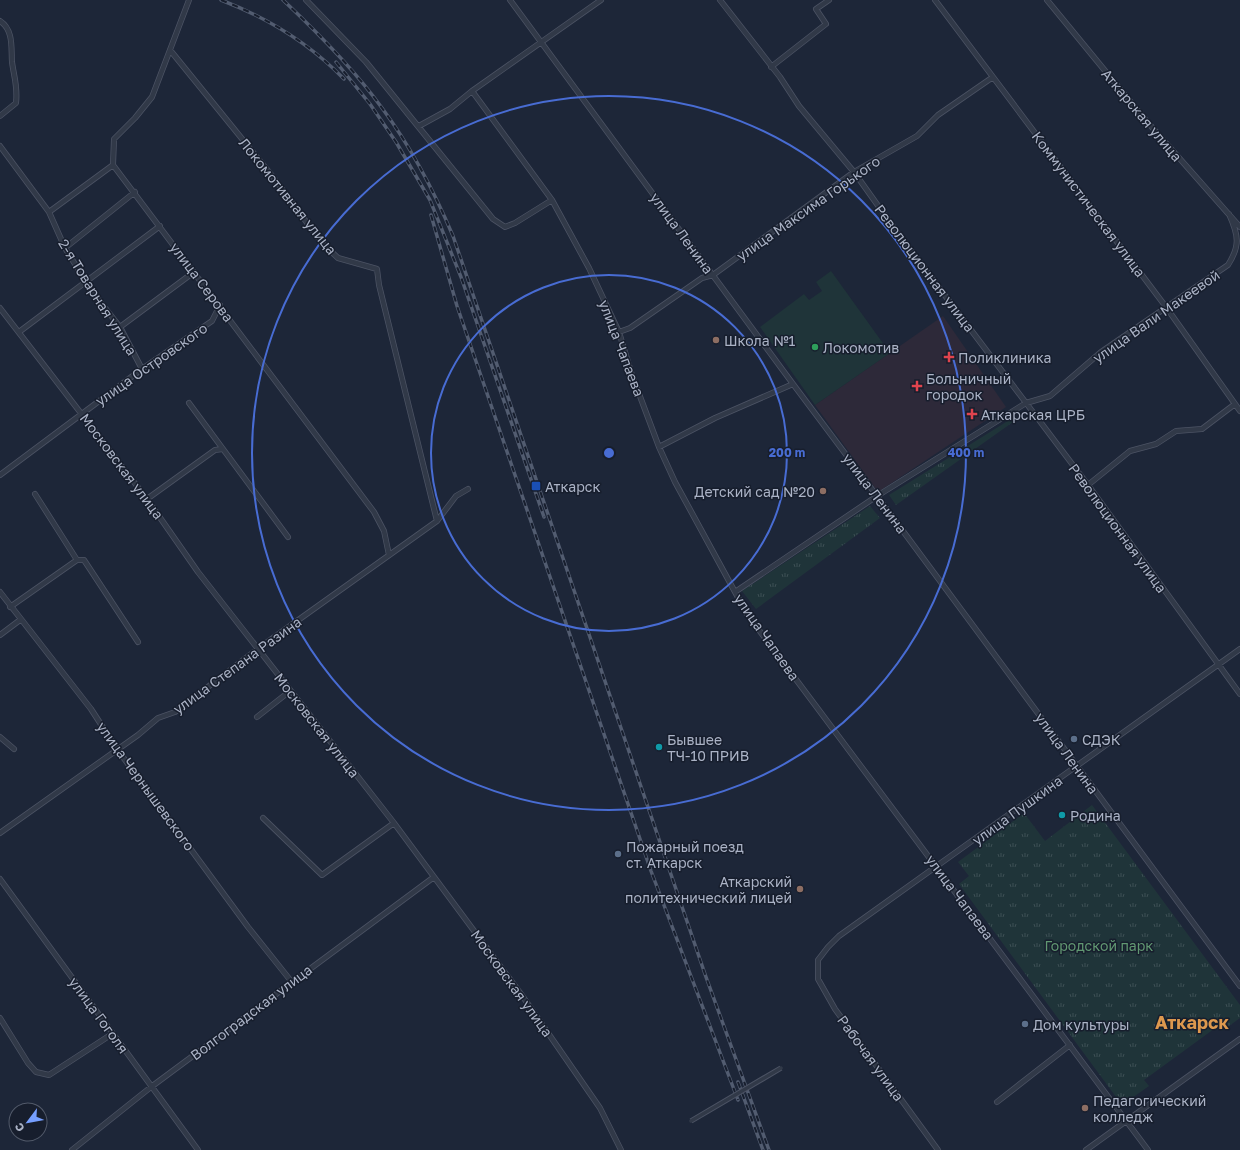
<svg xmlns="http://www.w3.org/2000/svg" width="1240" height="1150" viewBox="0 0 1240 1150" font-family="'Golos Text',sans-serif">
<defs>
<pattern id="park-tufts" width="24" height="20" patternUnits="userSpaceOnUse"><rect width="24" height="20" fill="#1f3439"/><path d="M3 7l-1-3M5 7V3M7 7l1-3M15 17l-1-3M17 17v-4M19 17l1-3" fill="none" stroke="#3d4f54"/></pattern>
</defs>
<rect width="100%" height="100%" fill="#1d2638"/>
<path fill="#2d2939" d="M943,316L1006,407L878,492L815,405Z"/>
<path fill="#1f3439" d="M831,271L890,353L815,405L760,327L804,294L809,300L822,291L816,282Z"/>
<path fill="url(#park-tufts)" d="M1011,419L1013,422L896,505L889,495Z
M870,506L880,518L756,609L742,591Z
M1092,805L1240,1005V1018L1222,1031L1218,1026L1144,1080L1149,1086L1122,1105L959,884L969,876L958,862L1024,813L1045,841Z"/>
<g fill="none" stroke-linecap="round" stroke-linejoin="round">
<defs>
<path id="minor" d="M189,0L152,97L135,118L114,139L113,165L374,512L384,531L389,555
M306,0L366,62L493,219L505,227L515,223L552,200
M510,0L793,384L877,496L1240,986
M720,0L780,77L799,106L854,172L894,228L1088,485L1240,694
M935,0L1166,307L1240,411
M1047,0L1143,117L1240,227
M0,21C14,30 11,49 12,62C14,77 18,87 16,103L0,116
M170,50L273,177L322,243L338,258L377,269L379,285L437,521
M771,67L826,24L816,9L829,0
M472,91L601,0
M419,126L450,109L472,91L552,200L589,268L619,332L632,375L659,447L675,482L747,614L1148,1150
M0,146L49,212L65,248L91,290L120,327L142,369
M49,212L113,165
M65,248L135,192
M0,308L147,499L198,572L394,823L521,994L600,1108L621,1150
M120,327L194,272
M19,332L160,226
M619,332L630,328L702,278L713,275L854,172L917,136L938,115L993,77
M189,403L288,537
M659,447L715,418L793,384
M0,475L142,369L212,321L220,305
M1088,485L1130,451L1156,444L1176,431L1202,429L1235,404
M35,494L77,560H84L138,642
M147,499L215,450L223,449
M0,592L91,709L117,749L248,927L291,981
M735,592L877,496L1026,403L1050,396L1101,352L1228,265C1240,246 1239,236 1229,214
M10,607L77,560
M0,635L20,620
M257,717L290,691
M0,737L14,749
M263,818L322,875L394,823
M0,833L138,735L158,718L175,712L259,648L437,521L456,496L468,489
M0,879L198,1150
M0,1018L28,1063L36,1072L49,1075L112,1034
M997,1102L1070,1045
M72,1150L151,1087L434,877
M938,1150L835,1009L818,979V960L828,947L839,936L1240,649
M1086,1150L1240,1039"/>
</defs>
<use href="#minor" stroke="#4c5364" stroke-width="6"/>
<use href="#minor" stroke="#313948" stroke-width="4.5"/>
<defs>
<path id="rail" d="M221,0C268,18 309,43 344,79
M283,0C318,33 354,69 382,108C411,147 434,191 453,236L706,977L769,1150
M336,62L370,104L396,142L430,200L461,277L544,517
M431,215L457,306L651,871L738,1100
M738,1082L763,1150"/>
</defs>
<use href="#rail" stroke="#525c70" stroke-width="3.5"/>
<use href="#rail" stroke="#171e2d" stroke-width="2" stroke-dasharray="6" stroke-linecap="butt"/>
<defs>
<path id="pedestrian-bridge" d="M691,1121L781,1068"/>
</defs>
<use href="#pedestrian-bridge" stroke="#4c5364" stroke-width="5.5" stroke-linecap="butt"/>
<use href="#pedestrian-bridge" stroke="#313948" stroke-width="3.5"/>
</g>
<g fill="none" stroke="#486cd3" stroke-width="2">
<circle cx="609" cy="453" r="178"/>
<circle cx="609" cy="453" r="357"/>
</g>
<g fill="#8d6e63" stroke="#171e2d" stroke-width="1.5">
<circle cx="716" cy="340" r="4"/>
<circle cx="823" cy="491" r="4"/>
<circle cx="800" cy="889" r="4"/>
<circle cx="1085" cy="1108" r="4"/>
</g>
<circle fill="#2e9e5b" stroke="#171e2d" stroke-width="1.5" cx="815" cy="347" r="4"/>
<g fill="#e0444e" stroke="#171e2d" stroke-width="1.5">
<path d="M947 351h4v4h4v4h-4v4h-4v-4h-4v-4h4z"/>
<path d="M915 380h4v4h4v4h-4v4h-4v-4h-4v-4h4z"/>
<path d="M970 408h4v4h4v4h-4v4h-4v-4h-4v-4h4z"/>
</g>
<rect fill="#1a4fb4" stroke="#171e2d" stroke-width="1.5" x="531" y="481" width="10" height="10" rx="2"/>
<g fill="#5c6f8a" stroke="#171e2d" stroke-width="1.5">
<circle cx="1074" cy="739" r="4"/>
<circle cx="618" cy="854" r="4"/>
<circle cx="1025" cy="1024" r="4"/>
</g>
<g fill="#0f9aa8" stroke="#171e2d" stroke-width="1.5">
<circle cx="659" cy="747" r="4"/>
<circle cx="1062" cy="815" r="4"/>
</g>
<g text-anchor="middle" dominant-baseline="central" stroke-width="3" stroke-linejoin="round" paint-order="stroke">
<g font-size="14" fill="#abb3c6" stroke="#171e2d">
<text transform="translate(1142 115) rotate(50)">Аткарская улица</text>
<text transform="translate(288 196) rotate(51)">Локомотивная улица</text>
<text transform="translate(1089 204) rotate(53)">Коммунистическая улица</text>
<text transform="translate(808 208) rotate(-35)">улица Максима Горького</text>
<text transform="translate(682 233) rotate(54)">улица Ленина</text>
<text transform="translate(925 268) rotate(53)">Революционная улица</text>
<text transform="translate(202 282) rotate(53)">улица Серова</text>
<text transform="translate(98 297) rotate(58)">2-я Товарная улица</text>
<text transform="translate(1156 316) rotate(-35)">улица Вали Макеевой</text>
<text transform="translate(622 348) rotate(69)">улица Чапаева</text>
<text transform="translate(151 364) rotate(-35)">улица Островского</text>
<text transform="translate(122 466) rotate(53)">Московская улица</text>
<text transform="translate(875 493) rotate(53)">улица Ленина</text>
<text transform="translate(1118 528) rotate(54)">Революционная улица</text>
<text transform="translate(767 637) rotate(55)">улица Чапаева</text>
<text transform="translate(237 665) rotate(-36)">улица Степана Разина</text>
<text transform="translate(317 725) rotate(52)">Московская улица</text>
<text transform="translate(1067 753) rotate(54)">улица Ленина</text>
<text transform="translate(146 786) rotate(54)">улица Чернышевского</text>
<text transform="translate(1017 810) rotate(-36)">улица Пушкина</text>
<text transform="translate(960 897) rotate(53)">улица Чапаева</text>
<text transform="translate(512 983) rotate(54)">Московская улица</text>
<text transform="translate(251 1012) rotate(-37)">Волгоградская улица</text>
<text transform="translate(99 1015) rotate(54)">улица Гоголя</text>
<text transform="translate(871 1058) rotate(54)">Рабочая улица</text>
</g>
<g font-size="14" fill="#abb3c6" stroke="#171e2d" text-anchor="start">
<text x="724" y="340">Школа №1</text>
<text x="823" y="347">Локомотив</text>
<text x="958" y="357">Поликлиника</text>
<text x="926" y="378">Больничный<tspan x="926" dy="16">городок</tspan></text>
<text x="981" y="414">Аткарская ЦРБ</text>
<text x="545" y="486">Аткарск</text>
<text x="815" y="491" text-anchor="end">Детский сад №20</text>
<text x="667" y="739">Бывшее<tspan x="667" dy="16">ТЧ-10 ПРИВ</tspan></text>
<text x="1082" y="739">СДЭК</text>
<text x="1070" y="815">Родина</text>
<text x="626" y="846">Пожарный поезд<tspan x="626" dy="16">ст. Аткарск</tspan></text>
<text x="792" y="881" text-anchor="end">Аткарский<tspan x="792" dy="16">политехнический лицей</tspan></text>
<text x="1033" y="1024">Дом культуры</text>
<text x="1093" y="1100">Педагогический<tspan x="1093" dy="16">колледж</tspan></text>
</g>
<g font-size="14" fill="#619872" stroke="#171e2d">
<text x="1099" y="945">Городской парк</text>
</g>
<g font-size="18" font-weight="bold" fill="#dd984e" stroke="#171e2d">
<text x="1192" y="1022">Аткарск</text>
</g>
</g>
<circle cx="609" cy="453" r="6" fill="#486cd3" stroke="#171e2d" stroke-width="2"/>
<g font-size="12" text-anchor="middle" font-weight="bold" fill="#486cd3" stroke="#171e2d" stroke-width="3" stroke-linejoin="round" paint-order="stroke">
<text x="787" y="457">200 m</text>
<text x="966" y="457">400 m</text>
</g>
<g transform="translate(28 1122) rotate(238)"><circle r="19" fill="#171e2d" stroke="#525a6a"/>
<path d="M0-3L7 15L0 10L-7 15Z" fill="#769fff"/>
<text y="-6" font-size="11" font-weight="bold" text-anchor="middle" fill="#abb3c6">С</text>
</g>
</svg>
